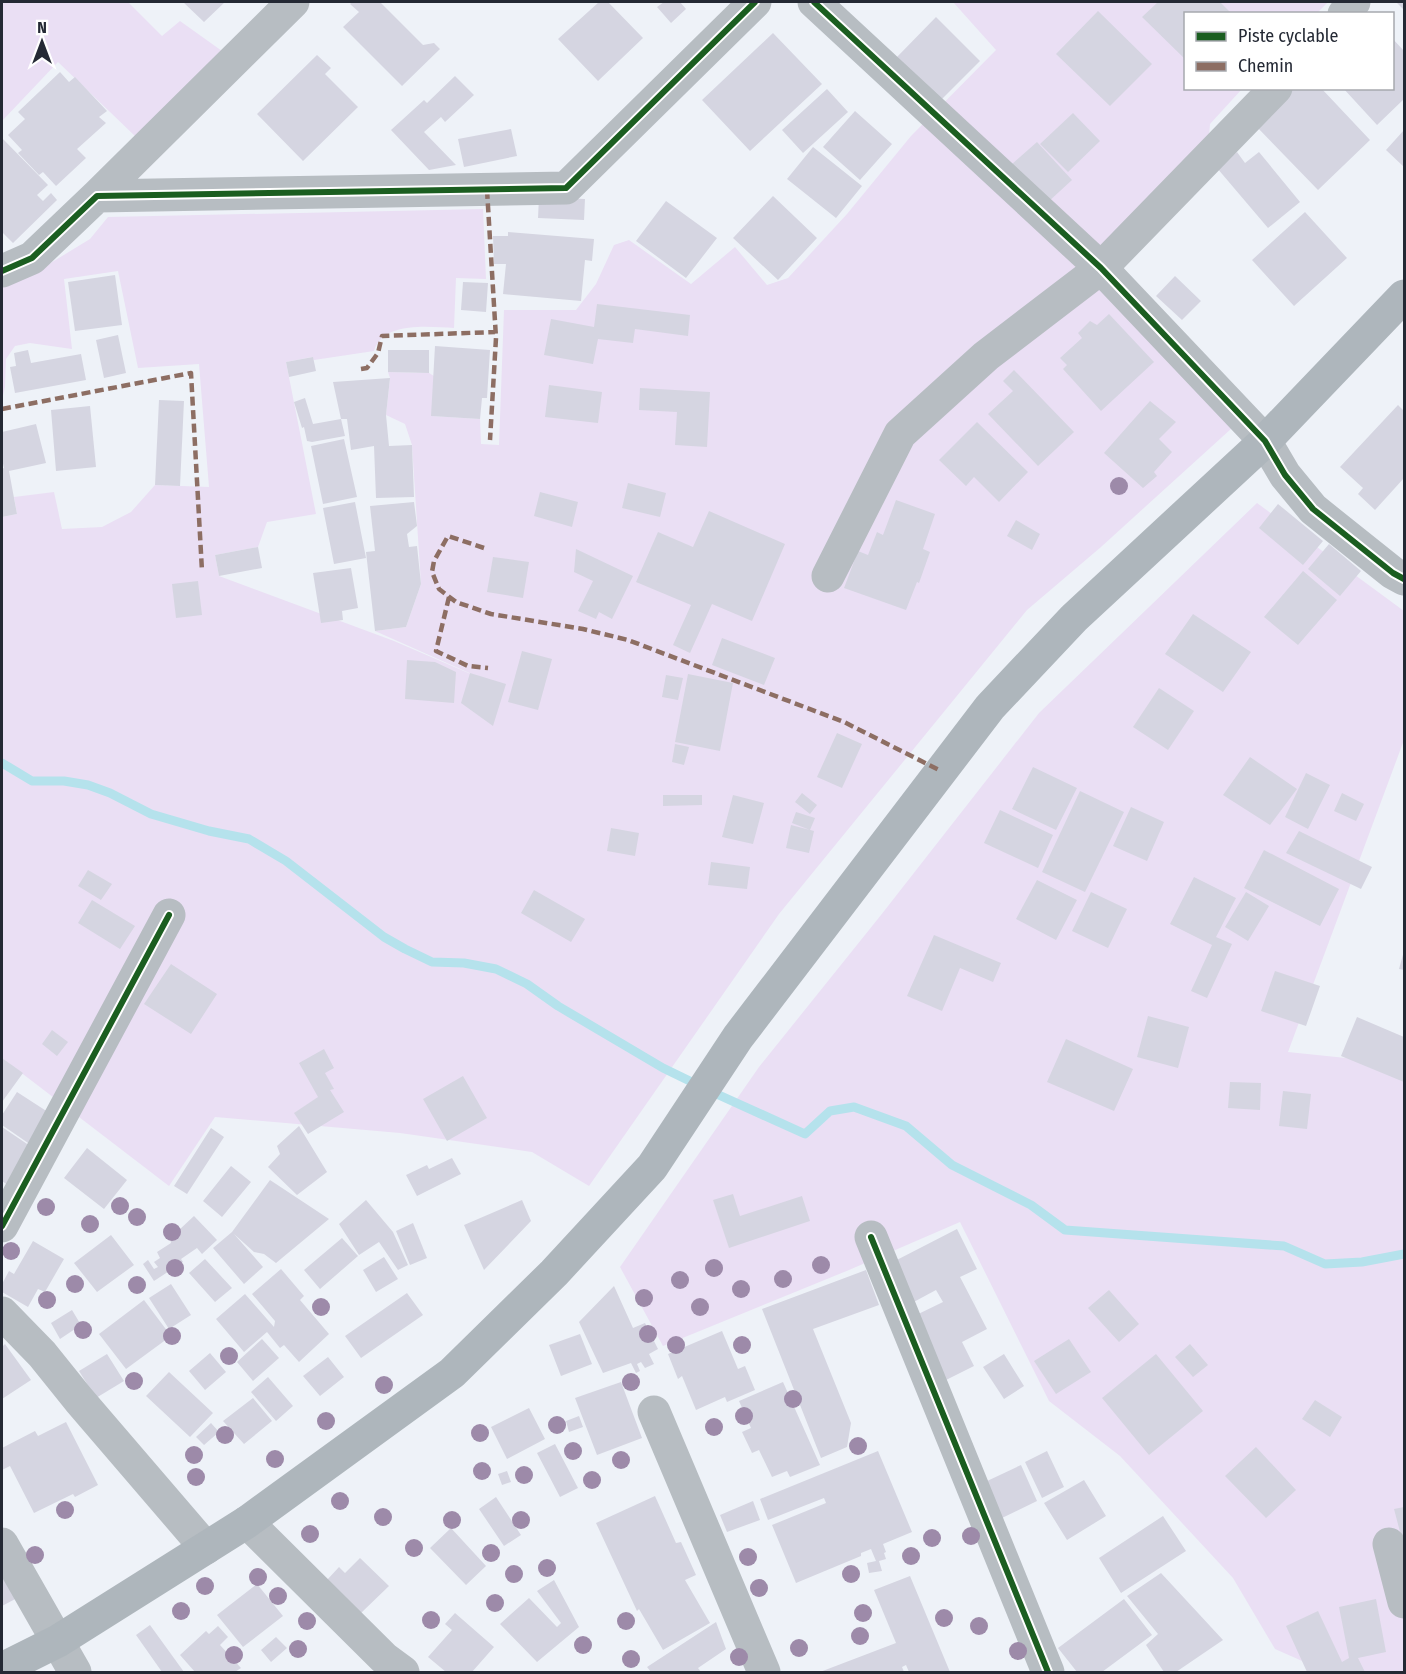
<svg xmlns="http://www.w3.org/2000/svg" width="1406" height="1674" viewBox="0 0 1406 1674" font-family="'Fira Sans Condensed',sans-serif">
<rect width="100%" height="100%" fill="#eef2f8"/>
<path fill="#eadff4" d="M2,2H128L162,36L180,21L222,51L136,137L58,62L2,121Z
M953,2H1328L1317,13L1186,14V88L1242,89L1210,124L1208,148L1106,255L1232,428L1101,547L1027,610L779,914L589,1186L532,1152L400,1133L215,1117L169,1186L2,1058V517L17,514L14,497L54,492L62,529L102,527L131,512L155,485L209,487L199,364L138,368L118,271L64,279L72,349L30,343L15,346L6,359L5,387L2,400V282L31,275L90,239L108,217L483,209L486,279L456,278L454,328C429,327 383,321 374,351L314,360L312,357L286,362L316,514L267,522L258,547L215,555L219,576L394,641L494,684L375,631L406,627L421,584L412,445L405,424L386,415L390,378L388,372L429,373L434,376L432,416L480,419L481,444L499,445L504,310H576L596,284L614,245L629,240L691,284L735,247L767,285L788,278L847,214L911,136L996,50Z
M1257,503L1404,611V740L1288,1052L1404,1064V1672H1327L1275,1649L1233,1578L1120,1456L1049,1401L960,1222L849,1270L663,1346L620,1267L759,1067L881,915L1039,713Z"/>
<g fill="none" stroke-linecap="round" stroke-linejoin="round">
<path stroke="#b5e2ec" stroke-width="9" d="M2,763L32,781H64L88,785L110,793L151,814L209,831L249,839L286,861L384,937L405,949L432,962L464,963L496,969L527,984L558,1006L663,1068L698,1085
M710,1091L805,1134L830,1111L854,1107L906,1126L952,1165L1031,1205L1065,1230L1284,1246L1325,1264L1362,1262L1404,1254"/>
</g>
<path fill="#d5d5e1" d="M183,2H225L204,22Z
M352,2H380L423,45L434,43L440,49L402,86L343,27L359,12L350,4Z
M599,2H608L643,38L598,81L558,39Z
M664,2H680L686,9L671,23L657,7Z
M1158,2H1220L1232,14H1186V60L1142,17Z
M1396,2H1404V10Z
M1098,11L1152,64L1110,106L1056,54Z
M936,17L980,61L940,101L897,57Z
M773,33L822,84L750,151L702,100Z
M1392,38L1404,51V99L1377,125L1343,88H1392Z
M317,55L331,68L325,74L358,107L303,161L257,114Z
M60,72L69,82L75,77L107,111L99,117L106,123L77,149L86,158L56,186L43,172L39,175L18,153L22,150L8,135L25,119L18,112Z
M455,76L474,95L445,122L441,117L424,132L456,165L429,170L391,130L424,100L427,103Z
M1291,88H1321L1370,140L1318,190L1254,124Z
M827,89L848,112L803,153L782,130Z
M855,111L892,144L860,180L823,147Z
M1073,113L1100,141L1068,172L1040,144Z
M511,129L517,156L464,167L458,139Z
M1404,130V167L1386,150Z
M2,138L48,185L37,195L43,201L51,193L57,200L13,243L2,232Z
M1037,142L1072,180L1047,203L1012,164Z
M813,147L862,186L836,218L787,179Z
M1237,152L1245,163L1259,152L1300,202L1268,228L1217,168Z
M773,196L817,238L778,280L733,238Z
M539,197L585,199L584,220L538,218Z
M666,201L717,238L686,278L636,241Z
M1305,212L1347,258L1294,306L1252,260Z
M508,232L594,239L592,261L585,260L581,301L503,294L506,264H494L493,236H508Z
M115,275L122,325L75,331L68,282Z
M1175,276L1201,301L1182,320L1156,296Z
M463,282L488,283L486,312L461,310Z
M597,304L690,315L688,336L635,329L633,343L598,339L593,364L544,355L551,319L594,327Z
M1109,314L1154,362L1101,411L1063,369L1067,365L1060,358L1082,338L1078,333L1090,321L1097,325Z
M118,335L126,373L104,378L96,340Z
M435,346L490,350L487,398H482L480,419L431,416Z
M28,350L31,363L81,354L86,380L15,393L10,367L16,366L14,353Z
M388,350H429V373L388,372Z
M313,357L316,371L289,377L286,362Z
M1014,370L1074,432L1038,466L988,414L1013,391L1003,381Z
M390,378L386,415L389,446L412,445L414,497L376,498L374,446L351,450L347,419H341L333,382Z
M549,385L602,392L598,423L545,417Z
M640,388L710,392L707,447L675,445L677,412L639,410Z
M305,398L313,424L341,419L345,436L312,442L307,441L304,427L302,428L294,402Z
M159,400L184,401L180,486L155,485Z
M1150,401L1176,422L1159,439L1172,452L1154,472L1157,476L1143,488L1104,453Z
M1398,405L1404,411V478L1375,510L1358,494L1363,488L1340,467Z
M90,406L96,467L56,471L51,410Z
M977,422L1028,472L999,502L974,477L966,486L939,460Z
M36,424L46,463L9,471L17,514L2,517V469L4,468L2,459V432Z
M344,439L357,497L323,504L311,446Z
M628,483L666,493L660,517L622,508Z
M540,492L578,502L572,527L534,516Z
M896,500L935,514L923,549L930,552L919,583L917,582L906,610L844,588L858,551L868,555L877,532L883,535Z
M355,502L366,558L334,564L323,508Z
M414,502L417,526L407,534L409,547L417,546L421,584L406,627L375,631L366,552L375,551L370,506Z
M1278,504L1323,541L1303,565L1259,528Z
M709,511L785,544L752,621L712,604L690,653L673,645L691,605L636,582L658,532L693,547Z
M1016,520L1040,534L1032,550L1007,536Z
M1329,544L1361,571L1340,596L1308,569Z
M258,547L262,568L219,576L215,555Z
M576,549L633,576L612,619L599,612L596,619L578,611L593,581L574,572Z
M493,557L529,562L523,598L487,592Z
M351,568L358,608L342,611L343,620L321,623L313,573Z
M1303,571L1337,600L1298,645L1264,617Z
M198,581L202,615L176,618L172,584Z
M1193,614L1251,652L1223,692L1165,654Z
M722,638L775,658L764,685L712,665Z
M522,651L552,659L538,710L508,702Z
M407,660L435,662L456,672L454,703L405,699Z
M470,673L506,684L493,726L461,703Z
M688,674L733,683L720,751L675,742Z
M666,675L683,678L678,700L662,697Z
M1159,688L1194,711L1168,750L1133,727Z
M837,733L862,744L842,788L817,777Z
M675,744L689,747L684,765L672,762Z
M1250,757L1297,789L1270,825L1223,795Z
M1033,767L1077,788L1056,830L1012,809Z
M1306,773L1330,785L1308,829L1285,817Z
M1080,791L1124,812L1085,892L1042,872Z
M802,793L817,805L810,814L795,802Z
M1342,793L1364,804L1356,821L1334,811Z
M663,795H702V805L663,806Z
M733,795L764,803L753,844L722,837Z
M1131,807L1164,822L1147,861L1113,846Z
M1000,810L1053,835L1038,868L984,843Z
M796,812L815,818L810,830L792,823Z
M791,825L814,831L809,853L786,848Z
M611,828L639,833L635,856L607,851Z
M1299,831L1372,867L1361,889L1286,853Z
M1264,850L1339,889L1320,926L1244,888Z
M711,862L750,867L747,889L708,885Z
M88,870L112,884L101,900L78,886Z
M1194,877L1236,898L1216,937L1232,944L1207,998L1191,991L1212,945L1170,924Z
M1037,880L1077,900L1056,940L1016,919Z
M534,890L585,919L571,942L521,913Z
M1091,892L1127,909L1108,948L1072,931Z
M1246,892L1269,906L1248,941L1225,927Z
M92,900L135,926L120,949L78,923Z
M934,935L1001,963L993,982L960,968L942,1011L907,996Z
M1404,951V970L1399,969Z
M171,964L217,994L191,1034L144,1004Z
M1275,971L1320,986L1306,1026L1261,1011Z
M1148,1016L1189,1027L1178,1068L1137,1057Z
M1357,1017L1404,1037V1082L1341,1056Z
M52,1030L68,1042L57,1056L42,1044Z
M1066,1039L1133,1069L1114,1111L1047,1082Z
M324,1049L334,1068L325,1073L334,1089L330,1090L344,1112L308,1134L294,1113L318,1097L299,1063Z
M2,1058L23,1073L2,1102Z
M463,1076L487,1118L447,1141L423,1099Z
M1230,1082L1261,1083L1260,1110L1228,1108Z
M1283,1091L1311,1094L1307,1129L1279,1126Z
M17,1092L51,1114L31,1145L2,1125V1115Z
M299,1126L327,1172L297,1195L268,1167L280,1154L277,1146Z
M2,1127L36,1150L12,1188L2,1181Z
M211,1128L224,1137L187,1194L174,1186Z
M87,1148L127,1180L104,1209L64,1178Z
M452,1158L461,1174L417,1196L406,1175L427,1165L429,1169Z
M231,1166L251,1182L222,1217L203,1201Z
M270,1180L329,1219L276,1263L264,1254L254,1252L234,1234L263,1267L244,1284L213,1248L232,1232Z
M733,1194L740,1216L802,1196L810,1221L729,1248L713,1200Z
M366,1200L393,1232L408,1265L398,1270L379,1242L359,1255L339,1224Z
M522,1200L531,1221L484,1270L464,1225Z
M194,1216L217,1240L202,1254L197,1248L181,1259L183,1262L154,1281L143,1264L148,1260L154,1269L158,1267L154,1262L160,1258L157,1252L171,1243L170,1238L181,1232L179,1230Z
M413,1223L427,1258L410,1265L396,1231Z
M957,1229L977,1269L960,1277L987,1329L962,1342L974,1366L940,1383L908,1319L943,1302L936,1290L910,1304L887,1265Z
M111,1235L134,1265L97,1292L74,1263Z
M342,1238L358,1256L320,1289L304,1270Z
M33,1241L64,1259L45,1292L38,1289L28,1307L2,1292V1284L9,1271L14,1274Z
M384,1257L398,1279L376,1292L363,1270Z
M205,1259L232,1288L215,1302L189,1273Z
M281,1269L304,1296L300,1300L329,1334L299,1362L284,1345L280,1348L267,1332L244,1352L216,1319L245,1294L274,1327L275,1321L252,1294Z
M866,1270L879,1305L813,1329L851,1423L847,1447L821,1458L762,1309Z
M171,1284L191,1315L169,1329L149,1298Z
M614,1286L633,1328L645,1323L658,1349L649,1354L654,1364L645,1368L641,1362L637,1364L640,1371L636,1373L631,1363L603,1373L579,1322Z
M1109,1290L1139,1324L1119,1342L1088,1308Z
M407,1293L423,1315L361,1358L345,1336Z
M144,1300L171,1336L126,1369L99,1334Z
M72,1310L81,1325L60,1339L51,1323Z
M722,1331L738,1369L745,1366L755,1390L727,1402L725,1397L696,1410L682,1376L678,1379L668,1354Z
M580,1334L592,1364L561,1376L549,1345Z
M262,1339L279,1358L253,1381L237,1362Z
M1069,1339L1091,1372L1056,1394L1034,1361Z
M5,1344L31,1380L2,1399V1347Z
M1190,1344L1208,1365L1193,1377L1175,1357Z
M210,1353L226,1372L205,1390L189,1371Z
M107,1354L124,1381L91,1401L89,1387L79,1371Z
M1004,1354L1024,1386L1004,1399L983,1367Z
M1156,1354L1203,1411L1149,1455L1102,1398Z
M328,1357L344,1377L320,1396L303,1376Z
M169,1372L213,1413L190,1437L146,1396Z
M268,1377L293,1406L276,1421L251,1392Z
M621,1382L642,1438L597,1455L575,1398Z
M783,1382L820,1465L790,1477L787,1471L772,1477L759,1450L752,1453L742,1432L751,1428L739,1401Z
M253,1398L272,1421L244,1444L223,1421Z
M1315,1400L1342,1417L1330,1437L1302,1419Z
M529,1408L545,1439L507,1459L491,1427Z
M579,1416L583,1427L569,1432L566,1421Z
M66,1422L98,1485L75,1497L73,1494L34,1513L10,1466L2,1470V1448L35,1431L38,1436Z
M211,1423L219,1432L204,1445L196,1437Z
M555,1444L578,1488L560,1497L537,1453Z
M1256,1447L1296,1490L1266,1518L1225,1476Z
M878,1451L912,1532L883,1544L886,1552L884,1553L886,1559L879,1561L882,1571L869,1573L867,1563L876,1561L871,1549L861,1553V1556L796,1583L772,1525L826,1503L824,1498L768,1520L760,1499Z
M1047,1451L1064,1487L1042,1498L1025,1462Z
M1021,1465L1037,1501L1002,1518L985,1482Z
M507,1471L511,1482L502,1485L498,1474Z
M1084,1480L1106,1516L1067,1540L1044,1503Z
M655,1496L676,1543L681,1542L696,1575L685,1580L710,1623L663,1650L639,1609L637,1611L596,1523Z
M496,1497L521,1535L504,1546L479,1509Z
M753,1501L760,1520L727,1532L720,1515Z
M1404,1507V1547L1394,1509Z
M1163,1516L1186,1551L1121,1593L1099,1558Z
M451,1528L486,1566L466,1585L430,1548Z
M360,1558L389,1586L361,1613L327,1580L339,1567L345,1573Z
M2,1562L19,1597L2,1606Z
M1161,1573L1223,1640L1176,1672H1164L1146,1645L1158,1634L1127,1596Z
M910,1576L950,1672H909L906,1665L902,1667L904,1672H820L896,1643L874,1590Z
M554,1580L579,1627L537,1662L500,1624L529,1598L557,1627L561,1623L537,1591Z
M257,1584L283,1616L243,1647L217,1615Z
M1124,1599L1152,1635L1102,1672H1077L1058,1648Z
M1376,1599L1386,1652L1358,1658L1365,1672H1307L1286,1626L1318,1611L1342,1662L1349,1658L1339,1607Z
M455,1613L494,1647L472,1672H446L428,1657L452,1630L445,1624Z
M716,1622L726,1649L698,1668L701,1672H651L647,1667Z
M150,1625L184,1672H162L136,1635Z
M218,1626L228,1637L220,1645L241,1668L235,1672H195L180,1655L206,1631L209,1634Z
M276,1637L287,1648L271,1662L261,1650Z"/>
<g fill="none" stroke-linecap="round" stroke-linejoin="round">
<path stroke="#b7bdc2" stroke-width="33" d="M814,2L1101,268L1265,441L1285,475L1313,509L1393,573L1404,579
M1344,14L1354,2
M97,196L293,2
M2,271L32,258L97,196L566,188L755,2
M828,576L900,434L986,356L1101,268L1276,88
M2,1226L169,915
M871,1237L1048,1672
M2,1313L42,1354L79,1400L206,1548
M654,1412L764,1672
M247,1522L384,1658L403,1672
M2,1544L75,1672
M1389,1544L1404,1602"/>
<path stroke="#aeb6bc" stroke-width="33" d="M2,1669L58,1641L247,1522L452,1373L554,1273L652,1167L738,1037L990,707L1074,618L1265,441L1404,296"/>
<path stroke="#8d6e63" stroke-width="4.5" stroke-dasharray="9 4.5" stroke-linecap="butt" d="M487,190L496,338L490,440
M361,369L367,368L378,353L382,336L495,332
M2,409L191,373L202,571
M484,548L448,536L434,561L432,572L439,589L456,602L491,614L583,629L628,640L844,722L941,771
M449,597L436,651L468,666L488,668"/>
<defs>
<path id="cycleway" d="M814,2L1101,268L1265,441L1285,475L1313,509L1393,573L1404,579
M2,271L32,258L97,196L566,188L755,2
M2,1226L169,915
M871,1237L1048,1672"/>
</defs>
<use href="#cycleway" stroke="#fff" stroke-width="10"/>
<use href="#cycleway" stroke="#1b5e20" stroke-width="6"/>
</g>
<g fill="#9d8aa9">
<circle cx="1119" cy="486" r="9"/>
<circle cx="120" cy="1206" r="9"/>
<circle cx="46" cy="1207" r="9"/>
<circle cx="137" cy="1217" r="9"/>
<circle cx="90" cy="1224" r="9"/>
<circle cx="172" cy="1232" r="9"/>
<circle cx="11" cy="1251" r="9"/>
<circle cx="821" cy="1265" r="9"/>
<circle cx="175" cy="1268" r="9"/>
<circle cx="714" cy="1268" r="9"/>
<circle cx="783" cy="1279" r="9"/>
<circle cx="680" cy="1280" r="9"/>
<circle cx="75" cy="1284" r="9"/>
<circle cx="137" cy="1285" r="9"/>
<circle cx="741" cy="1289" r="9"/>
<circle cx="644" cy="1298" r="9"/>
<circle cx="47" cy="1300" r="9"/>
<circle cx="321" cy="1307" r="9"/>
<circle cx="700" cy="1307" r="9"/>
<circle cx="83" cy="1330" r="9"/>
<circle cx="648" cy="1334" r="9"/>
<circle cx="172" cy="1336" r="9"/>
<circle cx="676" cy="1345" r="9"/>
<circle cx="742" cy="1345" r="9"/>
<circle cx="229" cy="1356" r="9"/>
<circle cx="134" cy="1381" r="9"/>
<circle cx="631" cy="1382" r="9"/>
<circle cx="384" cy="1385" r="9"/>
<circle cx="793" cy="1399" r="9"/>
<circle cx="744" cy="1416" r="9"/>
<circle cx="326" cy="1421" r="9"/>
<circle cx="557" cy="1425" r="9"/>
<circle cx="714" cy="1427" r="9"/>
<circle cx="480" cy="1433" r="9"/>
<circle cx="225" cy="1435" r="9"/>
<circle cx="858" cy="1446" r="9"/>
<circle cx="573" cy="1451" r="9"/>
<circle cx="194" cy="1455" r="9"/>
<circle cx="275" cy="1459" r="9"/>
<circle cx="621" cy="1460" r="9"/>
<circle cx="482" cy="1471" r="9"/>
<circle cx="524" cy="1475" r="9"/>
<circle cx="196" cy="1477" r="9"/>
<circle cx="592" cy="1480" r="9"/>
<circle cx="340" cy="1501" r="9"/>
<circle cx="65" cy="1510" r="9"/>
<circle cx="383" cy="1517" r="9"/>
<circle cx="452" cy="1520" r="9"/>
<circle cx="521" cy="1520" r="9"/>
<circle cx="310" cy="1534" r="9"/>
<circle cx="971" cy="1536" r="9"/>
<circle cx="932" cy="1538" r="9"/>
<circle cx="414" cy="1548" r="9"/>
<circle cx="491" cy="1553" r="9"/>
<circle cx="35" cy="1555" r="9"/>
<circle cx="911" cy="1556" r="9"/>
<circle cx="748" cy="1557" r="9"/>
<circle cx="547" cy="1568" r="9"/>
<circle cx="514" cy="1574" r="9"/>
<circle cx="851" cy="1574" r="9"/>
<circle cx="258" cy="1577" r="9"/>
<circle cx="205" cy="1586" r="9"/>
<circle cx="759" cy="1588" r="9"/>
<circle cx="278" cy="1596" r="9"/>
<circle cx="495" cy="1603" r="9"/>
<circle cx="181" cy="1611" r="9"/>
<circle cx="863" cy="1613" r="9"/>
<circle cx="944" cy="1618" r="9"/>
<circle cx="431" cy="1620" r="9"/>
<circle cx="307" cy="1621" r="9"/>
<circle cx="626" cy="1621" r="9"/>
<circle cx="979" cy="1626" r="9"/>
<circle cx="860" cy="1636" r="9"/>
<circle cx="583" cy="1645" r="9"/>
<circle cx="799" cy="1648" r="9"/>
<circle cx="298" cy="1649" r="9"/>
<circle cx="1018" cy="1651" r="9"/>
<circle cx="234" cy="1655" r="9"/>
<circle cx="739" cy="1657" r="9"/>
<circle cx="631" cy="1659" r="9"/>
</g>
<rect width="1406" height="1674" fill="none" stroke="#242934" stroke-width="6"/>
<rect x="1184" y="12" width="210" height="78" fill="#ffffff" stroke="#a7a9ae" stroke-width="1.5"/>
<rect x="1196" y="32" width="30" height="9" fill="#1b5e20" stroke="#a7a9ae" stroke-width="1.5"/>
<text x="1238" y="42" font-size="18" fill="#242934">Piste cyclable</text>
<rect x="1196" y="62" width="30" height="9" fill="#8d6e63" stroke="#a7a9ae" stroke-width="1.5"/>
<text x="1238" y="72" font-size="18" fill="#242934">Chemin</text>
<g transform="translate(42 42)" stroke="#ffffff" stroke-width="4.5" paint-order="stroke">
<path d="M0-4.5L10 22L0 15L-10 22Z" fill="#242934"/>
<text y="-9" font-size="16" font-weight="bold" text-anchor="middle" fill="#242934">N</text>
</g>
</svg>
